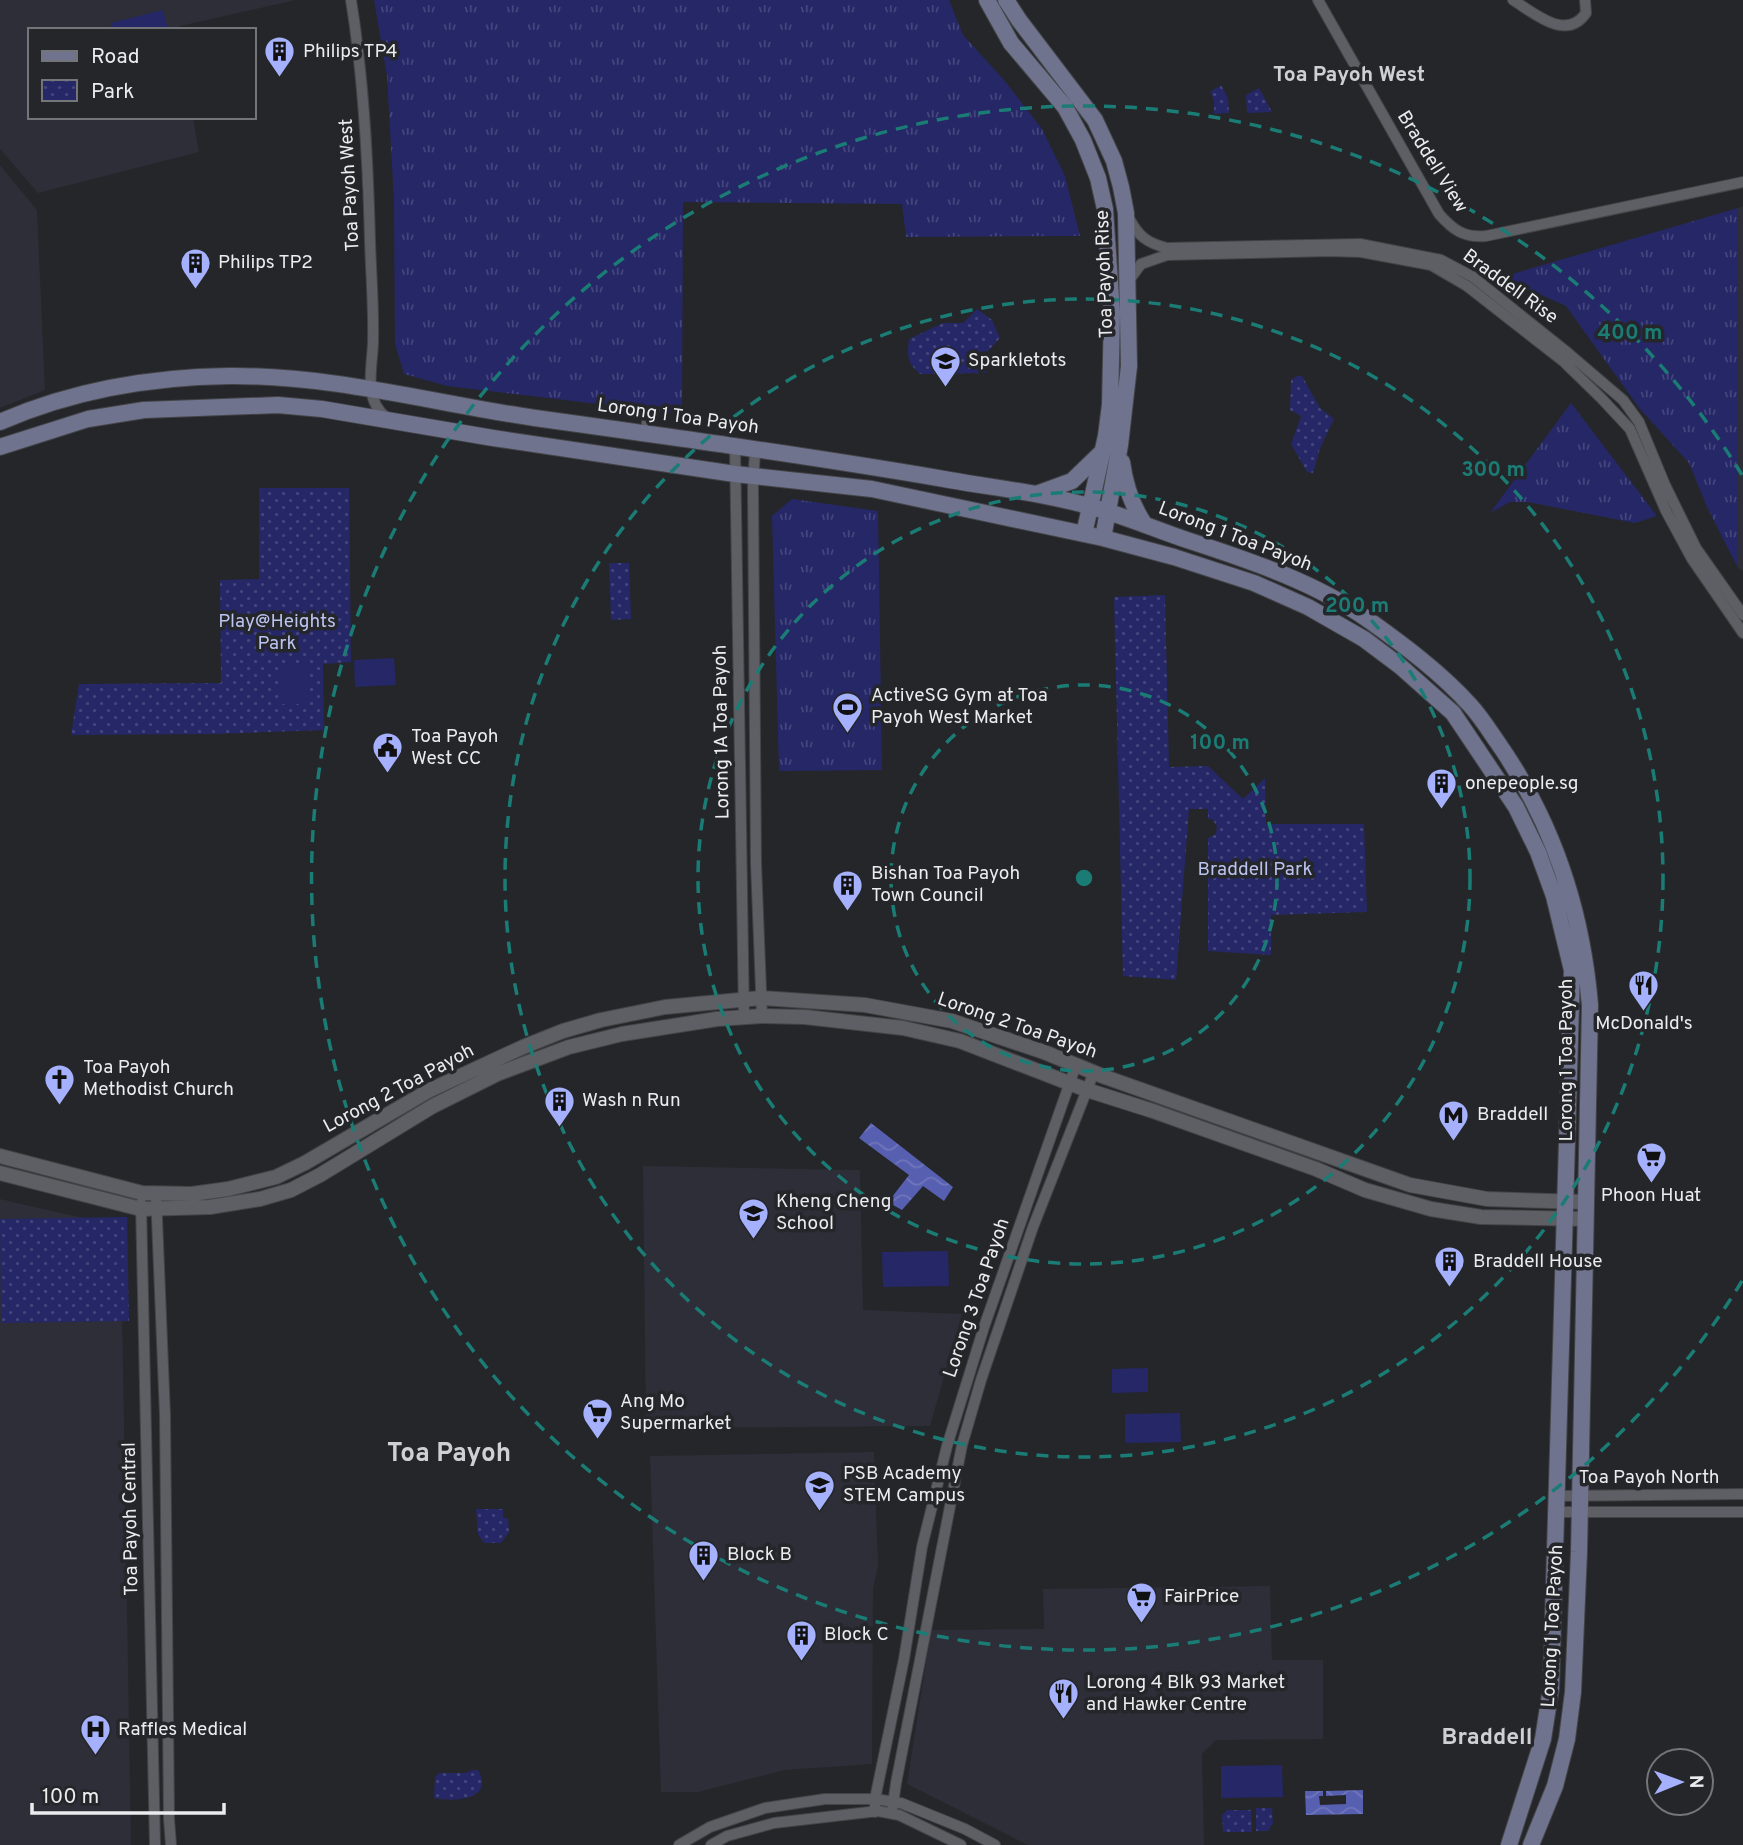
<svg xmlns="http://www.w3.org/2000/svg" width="1743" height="1845" viewBox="0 0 1743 1845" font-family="Overpass,sans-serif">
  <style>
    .built { fill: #2d2e38 }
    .grass { fill: url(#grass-tufts) }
    .park { fill: url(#park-dots) }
    .garden { fill: #252767 }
    .water { fill: url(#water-waves) }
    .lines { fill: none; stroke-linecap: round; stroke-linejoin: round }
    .minor-casing { stroke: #434447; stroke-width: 12 }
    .tertiary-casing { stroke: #434447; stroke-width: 16 }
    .secondary-casing { stroke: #434447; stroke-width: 18 }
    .minor { stroke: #5e5f64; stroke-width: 10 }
    .tertiary { stroke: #5e5f64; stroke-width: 14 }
    .secondary { stroke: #6f738e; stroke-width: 16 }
    .ring { fill: none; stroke: #1a7c74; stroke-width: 3.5; stroke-dasharray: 12 9 }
    .labels { text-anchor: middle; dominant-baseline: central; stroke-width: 7; stroke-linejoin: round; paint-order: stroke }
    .poi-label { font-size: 19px; fill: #ebecee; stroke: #25262a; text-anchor: start }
    .street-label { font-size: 19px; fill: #ebecee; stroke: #25262a }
    .park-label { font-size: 19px; fill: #bbc3f0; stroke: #25262a }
    .neighbourhood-label { font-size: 21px; font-weight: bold; fill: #cfd0d5; stroke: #25262a }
    .quarter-label { font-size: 23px; font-weight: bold; fill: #cfd0d5; stroke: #25262a }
    .district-label { font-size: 26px; font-weight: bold; fill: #cfd0d5; stroke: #25262a }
    .centre { fill: #1a7c74; stroke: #25262a; stroke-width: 3.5 }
    .ring-label { font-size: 21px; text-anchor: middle; font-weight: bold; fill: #1a7c74; stroke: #25262a; stroke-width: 7; stroke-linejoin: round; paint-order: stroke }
  </style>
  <defs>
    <pattern id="grass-tufts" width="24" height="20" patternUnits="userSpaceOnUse" patternTransform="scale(1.75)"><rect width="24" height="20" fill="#252767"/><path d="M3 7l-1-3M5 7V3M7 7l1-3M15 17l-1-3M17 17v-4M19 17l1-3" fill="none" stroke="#45467d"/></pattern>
    <pattern id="park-dots" width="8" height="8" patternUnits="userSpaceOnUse" patternTransform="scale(1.75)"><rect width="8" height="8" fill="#252767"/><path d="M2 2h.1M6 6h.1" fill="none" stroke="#45467d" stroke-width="1.8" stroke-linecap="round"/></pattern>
    <pattern id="water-waves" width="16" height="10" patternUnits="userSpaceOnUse" patternTransform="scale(1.75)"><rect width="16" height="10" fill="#575fb1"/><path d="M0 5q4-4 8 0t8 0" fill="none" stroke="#6f76bc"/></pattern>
  </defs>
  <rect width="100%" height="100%" fill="#25262a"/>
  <path class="built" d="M0,0h296l-116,26v4h-150v87h163l6,35 -161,41 -38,-44z
    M0,165l37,45 8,180 -45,18z
    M1743,206v365l-5,-3v-360z
    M643,1166l217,4 3,140 99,4 -32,112 -284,2z
    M0,1199l104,24 17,21 10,601h-131z
    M874,1452l4,113 -5,25 -1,174 -87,6 -87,22h-37l-11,-336z
    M1270,1586l2,74h51v79l-107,1 -14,14 2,91h-176l-121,-61 24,-154 113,-1 -1,-40z"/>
  <path class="grass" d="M374,0h575l14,35 41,45 38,49 23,47 15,60 -174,1 -4,-33 -219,-2 -1,212 -235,-28 -43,-12 -9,-30 -1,-143 -7,-125z
    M1738,208v360l-31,-61 -18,-44 -49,-54 -74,-103 -64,-29z
    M1571,403l86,113 -22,7 -107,-21h-18l-20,11z
    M792,499l86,12 4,259 -103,1 -7,-255z"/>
  <path class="park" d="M1221,85l7,13 1,15 -15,1v-14l-4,-8z
    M1259,88l13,24 -25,1 -1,-18z
    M977,309l15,11 8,18 -12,13 -10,1 9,21 -67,1c-13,-11 -13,-18 -11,-35l34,-16h20z
    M1297,376h5l18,32 14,11 -14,29 -7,25 -6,-1 -16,-28 10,-28 -11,-6 1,-30z
    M259,488h90l2,174 -28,2 1,66 -113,4 -140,1 8,-51 142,-1 -1,-103 39,-1z
    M609,563h20l2,56 -20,1z
    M1165,595l4,172 39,-1 35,33 22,-21 1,46h98l3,88 -96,3v40l-63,-4v-113l8,-4 1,-8 -5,-7h-4v-10h-19l-13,171 -53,-4 -9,-379z
    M127,1217l2,104 -128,2 -1,-104z
    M476,1509h27v9h5l1,14 -8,11h-17l-6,-9z
    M473,1770h5c17,31 -25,32 -44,28l1,-21 4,-4h26z
    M1256,1808h16l1,15 -5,8h-12z
    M1227,1810h24l1,22h-29l-1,-17z"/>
  <path class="garden" d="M163,10l5,20h-55l-2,-7z
    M394,658l2,27 -41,2 -1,-27z
    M309,663l1,41h-28l-1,-40z
    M948,1251l1,35 -66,1 -1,-35z
    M1148,1368v24l-36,1v-24z
    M1180,1413l1,29 -56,1v-29z
    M1282,1765l1,32 -62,1v-32z"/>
  <path class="water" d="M871,1123l82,64 -9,14 -21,-15 -21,24 -9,-5 -1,-8 17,-22 -50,-37z
    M1363,1790v24l-57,1 -1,-24h18v5h-4l1,9 26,-1v-9l-20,1v-5z"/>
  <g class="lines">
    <defs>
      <path id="minor" d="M351,0c13,80 17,161 19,241 1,34 4,68 3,102 -1,26 -10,57 14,75
        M1318,0l121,214c14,16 25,24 47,22l257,-54
        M1513,0c21,13 53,42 73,13l-1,-13
        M1129,218c9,18 18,25 38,30l193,-4 81,16 32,17 95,76 55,47 16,22 26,63 31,63 47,67
        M1127,283l14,-19 26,-9 162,-4 32,1 70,13 36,21 96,75 39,38 28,30 36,82 26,48 51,74
        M647,433v-15
        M735,447l9,570
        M755,450l-2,37 3,376 6,153
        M156,1194l9,221 4,404 2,26
        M141,1203l14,642
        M1555,1496l188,-2
        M1555,1512h188
        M875,1812v-13l29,-140 18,-112 25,-101 37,-119 92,-262
        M892,1812l4,-29 66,-338 19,-65 52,-153 61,-155
        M679,1845l31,-18 55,-19 60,-9h50l26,4 64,26 30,16
        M711,1845l16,-9 47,-13 104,-12 21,4 62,30"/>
      <path id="tertiary" d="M0,1156l142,37 50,1 36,-5 48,-12 29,-14 123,-72 95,-44 40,-16 38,-11 64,-13 96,-9 104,7 87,16 92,31 61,25 305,108 77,14 98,3
        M0,1173l141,36 69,-2 50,-8 31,-9 29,-15 113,-69 64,-32 72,-27 53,-13 95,-15 45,-3 43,1 98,11 57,13 127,49 66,21 163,58 49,21 66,19 50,8 104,2"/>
      <path id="secondary" d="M987,0l24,43 54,64 18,33 15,38 7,31 7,104 -2,92 -4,31 -22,98
        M1006,0l13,20 76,100 19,41 7,26 5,26 3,153 -9,79 -17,93
        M0,422c73,-32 149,-45 229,-46 104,-1 204,27 306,42 137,19 274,38 409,61 50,9 100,14 148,28 33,9 65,23 98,34 61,20 127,42 180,80 35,25 71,52 100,84 11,12 19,25 28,38 55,79 84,167 92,262l-11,547 -6,140 -6,47 -12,47 -24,59
        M0,447l88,-28 56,-9 134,-5 44,4 171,29 242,36 137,15 231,49 71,19 80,26 54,24 56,32 36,27 53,47 63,94 22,45 16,44 18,74 -21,718 -8,51 -34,106
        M1122,462c3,23 10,44 23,63
        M1039,493l33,-12 29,-28"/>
    </defs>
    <use href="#minor" class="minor-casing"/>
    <use href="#tertiary" class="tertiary-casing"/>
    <use href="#secondary" class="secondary-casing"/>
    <use href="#minor" class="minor"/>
    <use href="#tertiary" class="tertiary"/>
    <use href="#secondary" class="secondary"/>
  </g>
  <g class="ring">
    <circle cx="1084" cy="878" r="193"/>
    <circle cx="1084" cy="878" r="386"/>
    <circle cx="1084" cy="878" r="579"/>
    <path d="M1742 1281A772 772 0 1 1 1742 475"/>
  </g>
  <defs>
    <symbol id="building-pin" viewBox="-11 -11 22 30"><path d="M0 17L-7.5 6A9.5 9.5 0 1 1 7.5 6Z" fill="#a5b1fc" stroke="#25262a"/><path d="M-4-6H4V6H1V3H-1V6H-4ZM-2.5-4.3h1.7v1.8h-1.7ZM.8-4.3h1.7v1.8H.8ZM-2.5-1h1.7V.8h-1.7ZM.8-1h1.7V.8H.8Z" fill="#111"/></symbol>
    <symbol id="school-pin" viewBox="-11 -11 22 30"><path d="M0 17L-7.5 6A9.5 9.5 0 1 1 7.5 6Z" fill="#a5b1fc" stroke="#25262a"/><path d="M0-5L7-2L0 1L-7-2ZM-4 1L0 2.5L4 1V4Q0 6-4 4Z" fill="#111"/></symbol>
    <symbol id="stadium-pin" viewBox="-11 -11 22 30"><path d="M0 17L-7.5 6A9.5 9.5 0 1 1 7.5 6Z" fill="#a5b1fc" stroke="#25262a"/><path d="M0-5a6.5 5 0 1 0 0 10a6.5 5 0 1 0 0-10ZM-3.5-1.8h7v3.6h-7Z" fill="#111"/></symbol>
    <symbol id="civic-pin" viewBox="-11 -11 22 30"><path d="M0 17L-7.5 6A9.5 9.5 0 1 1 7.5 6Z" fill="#a5b1fc" stroke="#25262a"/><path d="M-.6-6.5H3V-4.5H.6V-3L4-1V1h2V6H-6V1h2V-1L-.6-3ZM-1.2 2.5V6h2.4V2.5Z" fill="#111"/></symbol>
    <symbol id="restaurant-pin" viewBox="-11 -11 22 30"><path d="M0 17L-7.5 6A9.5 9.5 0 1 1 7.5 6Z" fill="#a5b1fc" stroke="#25262a"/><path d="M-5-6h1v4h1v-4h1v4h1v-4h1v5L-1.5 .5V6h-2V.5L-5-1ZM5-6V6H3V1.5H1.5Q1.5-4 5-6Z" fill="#111"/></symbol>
    <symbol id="church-pin" viewBox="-11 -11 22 30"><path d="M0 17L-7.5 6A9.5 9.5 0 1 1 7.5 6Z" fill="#a5b1fc" stroke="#25262a"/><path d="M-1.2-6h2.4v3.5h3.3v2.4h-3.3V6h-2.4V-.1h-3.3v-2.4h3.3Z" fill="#111"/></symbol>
    <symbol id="metro-pin" viewBox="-11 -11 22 30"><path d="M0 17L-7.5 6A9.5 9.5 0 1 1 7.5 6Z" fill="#a5b1fc" stroke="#25262a"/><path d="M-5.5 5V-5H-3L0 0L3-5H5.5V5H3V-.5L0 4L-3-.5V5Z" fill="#111"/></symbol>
    <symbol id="supermarket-pin" viewBox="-11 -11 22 30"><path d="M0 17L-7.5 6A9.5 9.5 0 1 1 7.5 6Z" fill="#a5b1fc" stroke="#25262a"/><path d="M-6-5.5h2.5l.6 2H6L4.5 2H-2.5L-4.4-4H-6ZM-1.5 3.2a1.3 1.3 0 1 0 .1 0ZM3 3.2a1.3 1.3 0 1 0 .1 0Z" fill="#111"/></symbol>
    <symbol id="hospital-pin" viewBox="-11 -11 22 30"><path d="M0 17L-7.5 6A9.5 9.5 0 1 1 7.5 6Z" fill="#a5b1fc" stroke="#25262a"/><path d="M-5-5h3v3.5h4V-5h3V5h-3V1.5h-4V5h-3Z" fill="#111"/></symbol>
  </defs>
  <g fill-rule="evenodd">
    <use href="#building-pin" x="262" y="34" width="35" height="47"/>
    <use href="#building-pin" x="178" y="246" width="35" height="47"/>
    <use href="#school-pin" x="928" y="344" width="35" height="47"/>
    <use href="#stadium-pin" x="830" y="690" width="35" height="47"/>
    <use href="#civic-pin" x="370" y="730" width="35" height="47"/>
    <use href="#building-pin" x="1424" y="766" width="35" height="47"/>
    <use href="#building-pin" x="830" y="868" width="35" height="47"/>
    <use href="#restaurant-pin" x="1626" y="968" width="35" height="47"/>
    <use href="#church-pin" x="42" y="1062" width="35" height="47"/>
    <use href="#building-pin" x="542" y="1084" width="35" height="47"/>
    <use href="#metro-pin" x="1436" y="1098" width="35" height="47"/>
    <use href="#supermarket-pin" x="1634" y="1140" width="35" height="47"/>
    <use href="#school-pin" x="736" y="1196" width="35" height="47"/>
    <use href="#building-pin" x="1432" y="1244" width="35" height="47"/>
    <use href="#supermarket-pin" x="580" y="1396" width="35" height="47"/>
    <use href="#school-pin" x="802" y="1468" width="35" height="47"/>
    <use href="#building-pin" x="686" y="1538" width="35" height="47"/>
    <use href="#supermarket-pin" x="1124" y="1580" width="35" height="47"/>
    <use href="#building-pin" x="784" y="1618" width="35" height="47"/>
    <use href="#restaurant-pin" x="1046" y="1676" width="35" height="47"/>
    <use href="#hospital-pin" x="78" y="1712" width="35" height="47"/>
  </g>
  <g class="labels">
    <g class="poi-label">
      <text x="303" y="52">Philips TP4</text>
      <text x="218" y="263">Philips TP2</text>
      <text x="968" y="361">Sparkletots</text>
      <text x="871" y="696">ActiveSG Gym at Toa<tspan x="871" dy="22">Payoh West Market</tspan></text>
      <text x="411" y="737">Toa Payoh<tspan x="411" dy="22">West CC</tspan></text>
      <text x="1465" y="784">onepeople.sg</text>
      <text x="871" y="874">Bishan Toa Payoh<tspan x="871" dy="22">Town Council</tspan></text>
      <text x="1644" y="1024" text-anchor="middle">McDonald's</text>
      <text x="83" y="1068">Toa Payoh<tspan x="83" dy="22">Methodist Church</tspan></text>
      <text x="582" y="1101">Wash n Run</text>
      <text x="1477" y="1115">Braddell</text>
      <text x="1651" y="1196" text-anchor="middle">Phoon Huat</text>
      <text x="776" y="1202">Kheng Cheng<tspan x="776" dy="22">School</tspan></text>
      <text x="1473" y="1262">Braddell House</text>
      <text x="620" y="1402">Ang Mo<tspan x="620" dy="22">Supermarket</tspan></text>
      <text x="843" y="1474">PSB Academy<tspan x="843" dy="22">STEM Campus</tspan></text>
      <text x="727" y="1555">Block B</text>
      <text x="1164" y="1597">FairPrice</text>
      <text x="824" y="1635">Block C</text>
      <text x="1086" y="1683">Lorong 4 Blk 93 Market<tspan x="1086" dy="22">and Hawker Centre</tspan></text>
      <text x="118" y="1730">Raffles Medical</text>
    </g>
    <g class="street-label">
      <text transform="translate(1432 162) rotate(58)">Braddell View</text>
      <text transform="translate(350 185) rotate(-93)">Toa Payoh West</text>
      <text transform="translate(1105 274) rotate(-92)">Toa Payoh Rise</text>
      <text transform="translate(1510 287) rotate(36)">Braddell Rise</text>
      <text transform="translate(678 417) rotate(8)">Lorong 1 Toa Payoh</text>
      <text transform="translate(1235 537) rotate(21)">Lorong 1 Toa Payoh</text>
      <text transform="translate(722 732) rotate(-91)">Lorong 1A Toa Payoh</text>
      <text transform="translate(1017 1026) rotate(19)">Lorong 2 Toa Payoh</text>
      <text transform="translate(1567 1060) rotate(-90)">Lorong 1 Toa Payoh</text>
      <text transform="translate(399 1089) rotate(-28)">Lorong 2 Toa Payoh</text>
      <text transform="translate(977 1298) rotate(-71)">Lorong 3 Toa Payoh</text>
      <text x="1649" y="1478">Toa Payoh North</text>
      <text transform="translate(131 1519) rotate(-91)">Toa Payoh Central</text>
      <text transform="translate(1553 1626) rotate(-87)">Lorong 1 Toa Payoh</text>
    </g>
    <g class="park-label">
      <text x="277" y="622">Play@Heights<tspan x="277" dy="22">Park</tspan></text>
      <text x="1255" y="870">Braddell Park</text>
    </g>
    <g class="neighbourhood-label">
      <text x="1349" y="75">Toa Payoh West</text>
    </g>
    <g class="quarter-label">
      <text x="1487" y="1738">Braddell</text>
    </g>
    <g class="district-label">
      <text x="449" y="1454">Toa Payoh</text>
    </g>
  </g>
  <circle cx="1084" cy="878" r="10" class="centre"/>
  <g class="ring-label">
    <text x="1630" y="339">400 m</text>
    <text x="1493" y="476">300 m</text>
    <text x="1357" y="612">200 m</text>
    <text x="1220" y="749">100 m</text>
  </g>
  <rect x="28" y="28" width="228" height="91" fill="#25262a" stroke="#747578" stroke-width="2"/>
  <rect x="42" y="51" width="35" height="10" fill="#6f738e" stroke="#747578" stroke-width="2"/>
  <text x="91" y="63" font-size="21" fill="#ebecee">Road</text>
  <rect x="42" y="80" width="35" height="21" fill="url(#park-dots)" stroke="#747578" stroke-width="2"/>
  <text x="91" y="98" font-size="21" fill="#ebecee">Park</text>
  <g transform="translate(1680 1782) rotate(89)"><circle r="33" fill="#25262a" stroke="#747578" stroke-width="2"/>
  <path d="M0-5L12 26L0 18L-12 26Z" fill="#a5b1fc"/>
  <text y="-10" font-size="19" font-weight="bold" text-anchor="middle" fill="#ebecee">N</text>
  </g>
  <path d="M32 1803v10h192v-10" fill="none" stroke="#ebecee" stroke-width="3.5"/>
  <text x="42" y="1803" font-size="21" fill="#ebecee" stroke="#25262a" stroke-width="5" paint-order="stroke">100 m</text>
</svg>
